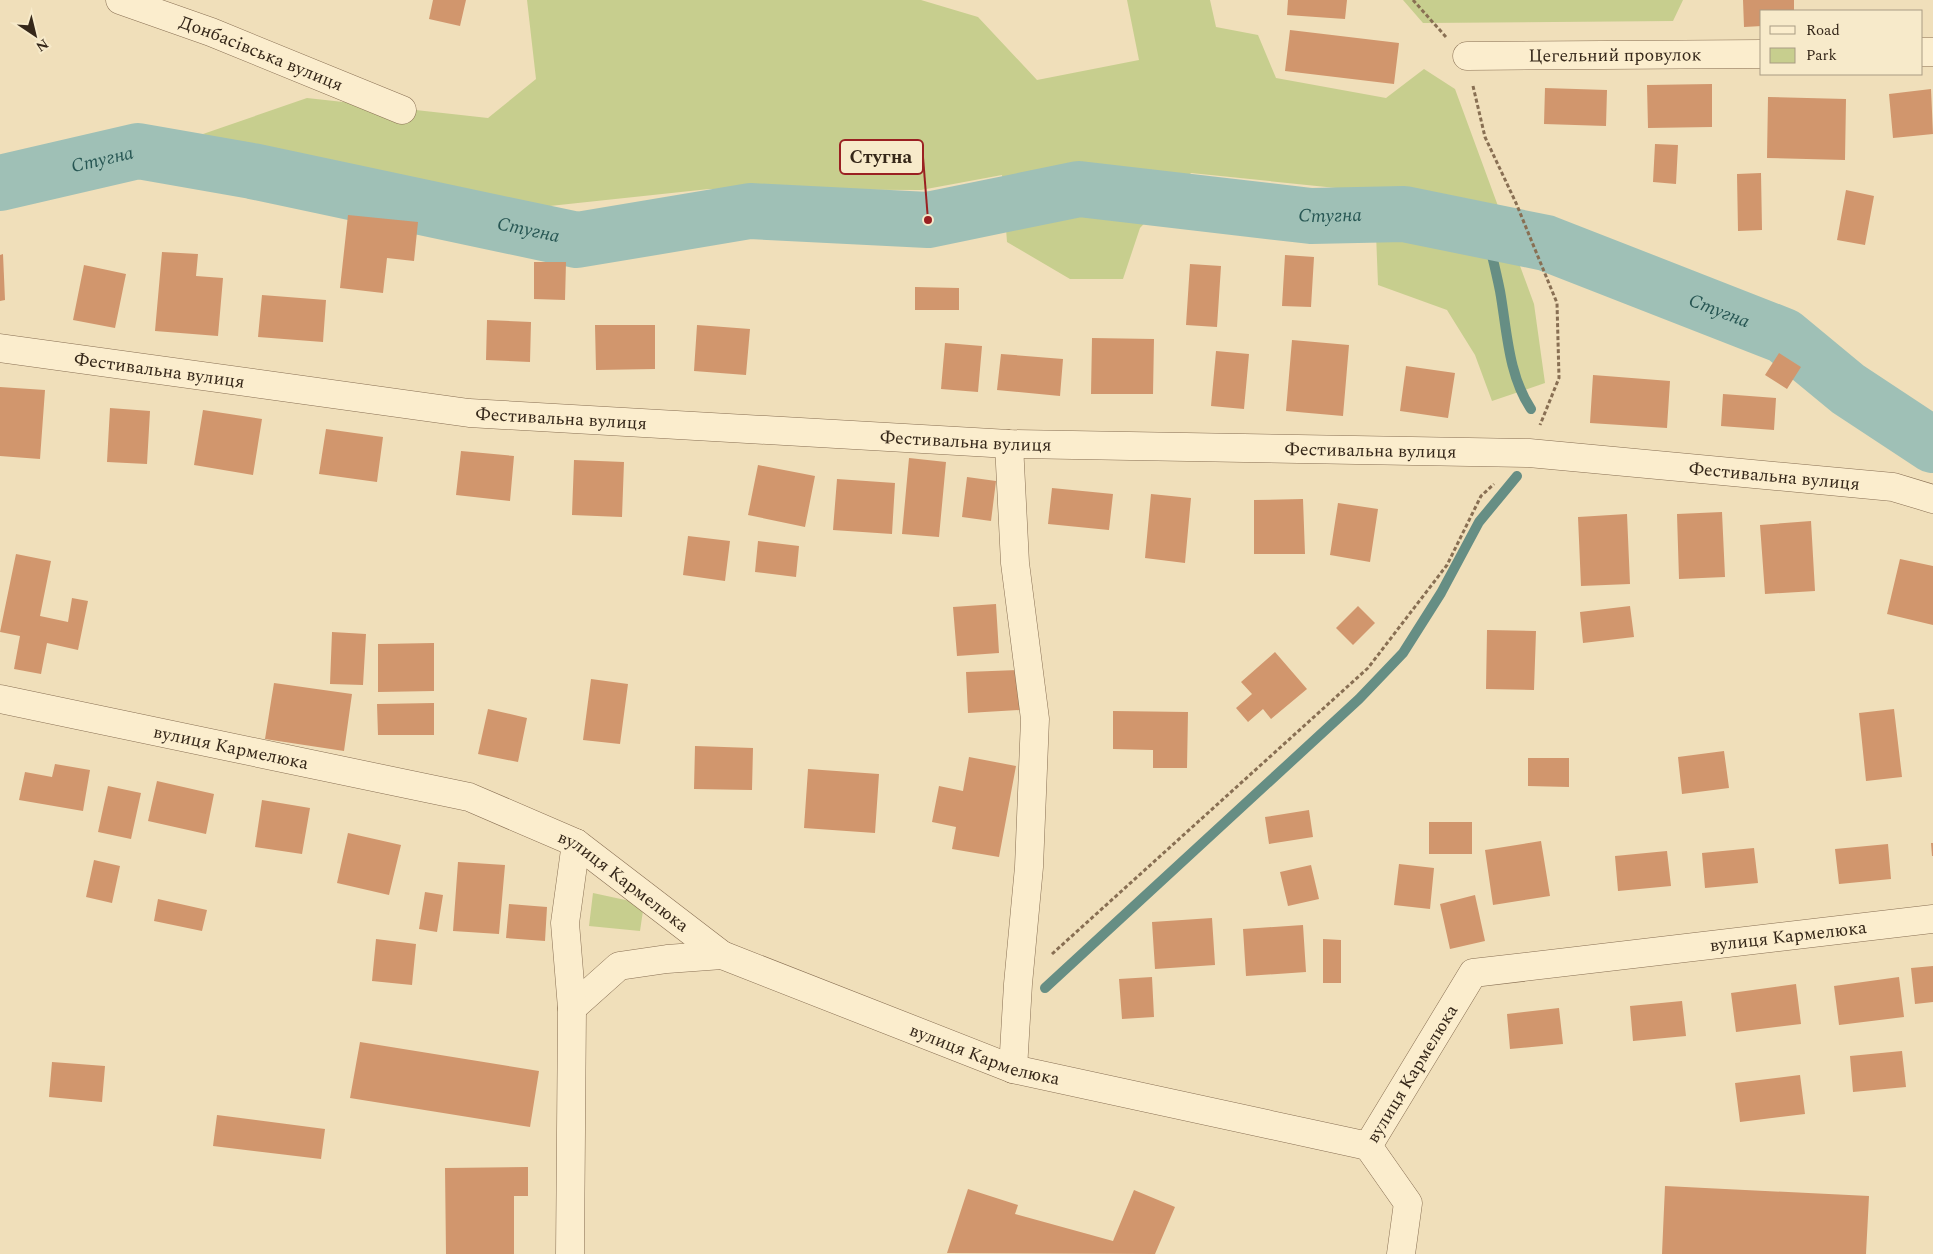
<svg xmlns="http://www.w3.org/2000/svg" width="1933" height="1254" viewBox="0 0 1933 1254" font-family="Spectral,serif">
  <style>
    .green { fill: #c7ce8e }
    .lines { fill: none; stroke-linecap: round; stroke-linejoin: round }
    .stream { stroke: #668e84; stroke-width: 10 }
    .river { stroke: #9fc0b6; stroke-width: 56 }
    .building { fill: #d1966d }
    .minor-casing { stroke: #886f53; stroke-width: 29 }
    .path { stroke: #886f53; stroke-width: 3; stroke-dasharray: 4 2.5; stroke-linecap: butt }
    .minor { stroke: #fbedcd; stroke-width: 28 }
    .labels { text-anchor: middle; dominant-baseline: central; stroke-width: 4; stroke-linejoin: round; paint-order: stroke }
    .street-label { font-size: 18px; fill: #352719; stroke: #f7eaca }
    .water-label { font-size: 19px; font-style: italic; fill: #275653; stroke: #f7eaca }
    .leader { fill: none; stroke: #9a2022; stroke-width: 2 }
    .callout-dot { fill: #9a2022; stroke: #f7eaca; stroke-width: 2 }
    .callout { fill: #f7eaca; stroke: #9a2022; stroke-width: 2 }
    .callout-label { font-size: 19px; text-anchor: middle; font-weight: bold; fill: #352719 }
  </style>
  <rect width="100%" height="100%" fill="#f0dfba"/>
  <path class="green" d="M527,0h394l57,17 59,63 102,-20 -12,-60h83l6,27 42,8 18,43 110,20 38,-29 31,20 79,215 11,79 -53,18 -17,-46 -28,-45 -69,-25 -2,-52 -30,-44 -155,-16 -51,55 -17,51h-53l-63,-37 -5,-67 -81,15 -212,-1 -178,19 -151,-28 -102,-14 -75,-32 104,-36 181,20 48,-39z
    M1403,0h280l-10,21 -250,2z
    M593,893l51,11 -4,27 -51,-5z"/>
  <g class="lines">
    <path class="stream" d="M1486,231c5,20 10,40 14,60 7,39 8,84 31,118
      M1045,988l314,-289 44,-46 38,-60 38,-71 38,-46"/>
    <path class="river" id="s1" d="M0,183l138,-32 114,20 325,69 173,-29 178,9 151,-31 232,27 93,-2 142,29 238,93 64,53 85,56"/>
  </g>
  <path class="building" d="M433,0h33l-6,26 -31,-7z
    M1288,0h59l-2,19 -58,-4z
    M1743,0h51v11h-32v15l-18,1z
    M1290,30l109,13 -5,41 -109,-13z
    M1712,84v43l-64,1 -1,-43z
    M1545,88l62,2 -1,36 -62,-2z
    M1931,89l2,45 -40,4 -4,-44z
    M1768,97l78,2 -1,61 -78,-2z
    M1655,144l23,1 -2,39 -23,-2z
    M1761,173l1,57 -24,1 -1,-57z
    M1846,190l28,6 -9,49 -28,-5z
    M348,215l70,7 -4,39 -27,-3 -4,35 -43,-5z
    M162,252l36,2 -2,22 27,2 -5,58 -63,-5z
    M3,254l2,46 -5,1v-46z
    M1285,255l29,2 -3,50 -29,-1z
    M534,262h32l-1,38 -31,-1z
    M1190,264l31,2 -4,61 -31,-2z
    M84,265l42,9 -11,54 -42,-8z
    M915,287l44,1v22h-44z
    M262,295l64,5 -3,42 -65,-5z
    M487,320l44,2 -1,40 -44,-2z
    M595,325h60v44l-59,1z
    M697,325l53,4 -4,46 -52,-4z
    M1092,338l62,1 -1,55h-62z
    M1292,340l57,5 -6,71 -57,-5z
    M945,343l37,3 -4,46 -37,-3z
    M1216,351l33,3 -5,55 -33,-3z
    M1779,353l22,14 -14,22 -22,-14z
    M1001,354l62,5 -3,37 -63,-6z
    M1406,366l49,7 -7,45 -48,-7z
    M1593,375l77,6 -3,47 -77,-5z
    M0,387l45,3 -5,69 -40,-3z
    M1723,394l53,4 -2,32 -53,-4z
    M110,408l40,3 -3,53 -40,-2z
    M203,410l59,9 -9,56 -59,-10z
    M326,429l57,8 -6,45 -58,-8z
    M461,451l53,5 -4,45 -54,-6z
    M909,458l37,4 -7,75 -37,-3z
    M574,460l50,2 -2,55 -50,-2z
    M758,465l57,11 -10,51 -57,-12z
    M967,477l29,4 -5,40 -29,-4z
    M837,479l58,4 -3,51 -59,-4z
    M1052,488l61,6 -4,36 -61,-6z
    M1151,494l40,4 -6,65 -40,-5z
    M1303,499l2,55h-51v-54z
    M1338,503l40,6 -8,53 -40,-7z
    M1722,512l3,65 -46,2 -2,-65z
    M1627,514l3,70 -49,2 -3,-69z
    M1811,521l4,70 -50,3 -5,-69z
    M688,536l42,5 -5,40 -42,-6z
    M758,541l41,5 -3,31 -41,-5z
    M16,554l35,7 -11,55 28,6 4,-24 16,3 -10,49 -31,-7 -6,31 -27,-5 6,-33 -20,-4z
    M1900,559l33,7v59l-46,-11z
    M996,604l3,49 -42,3 -4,-49z
    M1358,606l17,17 -22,22 -17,-17z
    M1630,606l4,31 -51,6 -3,-31z
    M1487,630l49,1 -2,59 -48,-1z
    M332,632l34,2 -3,51 -33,-1z
    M434,643v48l-56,1v-48z
    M1275,652l32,37 -36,30 -8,-10 -15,13 -12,-14 16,-14 -11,-12z
    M1018,670l2,40 -52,3 -2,-41z
    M591,679l37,5 -8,60 -37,-4z
    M274,683l78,11 -8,57 -79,-12z
    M434,703v32h-56l-1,-31z
    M488,709l39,9 -9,44 -40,-8z
    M1894,709l8,68 -36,4 -7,-68z
    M1113,711l75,1 -1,56h-34v-18l-40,-1z
    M695,746l58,2 -1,42 -58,-1z
    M1724,751l5,37 -47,6 -4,-37z
    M969,757l47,9 -17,91 -47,-8 4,-22 -24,-5 7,-36 24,5z
    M1528,758h41v29l-41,-1z
    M55,764l35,6 -7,41 -64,-11 6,-28 27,5z
    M808,769l71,5 -4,59 -71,-5z
    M157,781l57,13 -8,40 -58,-13z
    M108,786l33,7 -10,46 -33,-7z
    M262,800l48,8 -8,46 -47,-7z
    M1309,810l4,27 -44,7 -4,-27z
    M1429,822h43v32h-43z
    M348,833l53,12 -12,50 -52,-12z
    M1541,841l9,55 -57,9 -8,-55z
    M1931,843h2v13h-1z
    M1888,844l3,35 -52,5 -4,-35z
    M1754,848l4,35 -53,5 -3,-35z
    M1667,851l4,35 -53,5 -3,-35z
    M94,860l26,6 -8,37 -26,-6z
    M458,862l47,3 -6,69 -46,-3z
    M1399,864l35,4 -4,41 -36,-4z
    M1311,865l8,34 -31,7 -8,-34z
    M425,892l18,3 -6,37 -18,-3z
    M1475,895l10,46 -35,8 -10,-45z
    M158,899l49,11 -5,21 -48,-10z
    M509,904l38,3 -2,34 -39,-3z
    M1212,918l3,47 -60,4 -3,-47z
    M1303,925l3,47 -60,4 -3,-47z
    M376,939l40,5 -4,41 -40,-4z
    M1323,939l18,1v43h-18z
    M1933,966v36l-18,2 -4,-36z
    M1152,977l2,40 -32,2 -3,-40z
    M1899,977l5,40 -65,8 -5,-39z
    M1796,984l5,40 -65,8 -5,-39z
    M1682,1001l4,35 -53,5 -3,-35z
    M1559,1008l4,36 -53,5 -3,-35z
    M360,1042l179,29 -9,56 -180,-29z
    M1902,1051l4,36 -53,5 -3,-36z
    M52,1062l53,4 -3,36 -53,-5z
    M1800,1075l5,39 -65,8 -5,-39z
    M217,1115l108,14 -4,30 -108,-13z
    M528,1167v29h-14v58h-68l-1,-86z
    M1665,1186l204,10 -3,58h-204z
    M968,1189l50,16 -3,9 98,27 21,-51 41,17 -20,47 -208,-1z"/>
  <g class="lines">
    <defs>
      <g id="minor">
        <path id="s2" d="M120,0l91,32 191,78"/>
        <path d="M1922,52h11"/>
        <path id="s3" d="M1467,56l295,-2"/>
        <path id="s4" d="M0,348l469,65 540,31 520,9 364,34 40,12"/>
        <path d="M1009,444l6,119 20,156 -6,148 -11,117 -5,85"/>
        <path id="s5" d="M0,699l469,98 107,46 146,112 291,114 355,77 105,-173 460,-54"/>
        <path d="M572,1008l47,-42 48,-7 55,-4"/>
        <path d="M1368,1146l40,57 -7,51"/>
        <path d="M570,1254l2,-246 -7,-85 11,-80"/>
      </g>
    </defs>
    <use href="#minor" class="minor-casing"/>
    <path class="path" d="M1413,0l33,37
      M1473,86l12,51 31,66 41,100 2,75 -19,47
      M1052,954l316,-286 79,-103 34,-69 13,-12"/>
    <use href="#minor" class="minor"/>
  </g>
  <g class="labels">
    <g class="street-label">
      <text stroke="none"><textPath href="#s2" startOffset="151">Донбасівська вулиця</textPath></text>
      <text stroke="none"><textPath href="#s3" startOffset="148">Цегельний провулок</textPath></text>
      <text stroke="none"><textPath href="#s4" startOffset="161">Фестивальна вулиця</textPath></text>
      <text stroke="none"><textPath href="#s4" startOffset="566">Фестивальна вулиця</textPath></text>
      <text stroke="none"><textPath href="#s4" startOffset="971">Фестивальна вулиця</textPath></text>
      <text stroke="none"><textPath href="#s4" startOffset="1376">Фестивальна вулиця</textPath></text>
      <text stroke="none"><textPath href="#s4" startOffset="1781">Фестивальна вулиця</textPath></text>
      <text stroke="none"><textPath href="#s5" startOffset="236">вулиця Кармелюка</textPath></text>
      <text stroke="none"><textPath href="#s5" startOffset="656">вулиця Кармелюка</textPath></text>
      <text stroke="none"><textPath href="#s5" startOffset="1975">вулиця Кармелюка</textPath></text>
      <text stroke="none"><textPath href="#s5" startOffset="1061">вулиця Кармелюка</textPath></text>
      <text stroke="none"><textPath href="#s5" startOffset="1540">вулиця Кармелюка</textPath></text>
    </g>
    <g class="water-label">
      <text stroke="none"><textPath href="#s1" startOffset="105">Стугна</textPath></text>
      <text stroke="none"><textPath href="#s1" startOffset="1350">Стугна</textPath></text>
      <text stroke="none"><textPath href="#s1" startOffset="540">Стугна</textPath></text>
      <text stroke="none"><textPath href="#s1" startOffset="1755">Стугна</textPath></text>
    </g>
  </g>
  <path class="leader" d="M928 220L923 157"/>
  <circle class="callout-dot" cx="928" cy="220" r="5"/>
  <rect class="callout" x="840" y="140" width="83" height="34" rx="5"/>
  <g class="callout-label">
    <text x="881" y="163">Стугна</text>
  </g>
  <rect x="1760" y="10" width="162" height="65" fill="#f7eaca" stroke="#a99c83"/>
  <rect x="1770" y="26" width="25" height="8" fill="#fbedcd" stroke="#a99c83"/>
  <text x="1806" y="35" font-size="15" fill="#352719">Road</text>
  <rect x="1770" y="48" width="25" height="15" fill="#c7ce8e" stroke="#a99c83"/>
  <text x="1806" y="60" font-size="15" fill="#352719">Park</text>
  <g transform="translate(35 35) rotate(145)" stroke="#f7eaca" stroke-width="4" paint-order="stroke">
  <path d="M0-4L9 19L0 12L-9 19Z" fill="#352719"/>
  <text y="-8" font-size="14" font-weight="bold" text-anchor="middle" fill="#352719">N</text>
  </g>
</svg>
